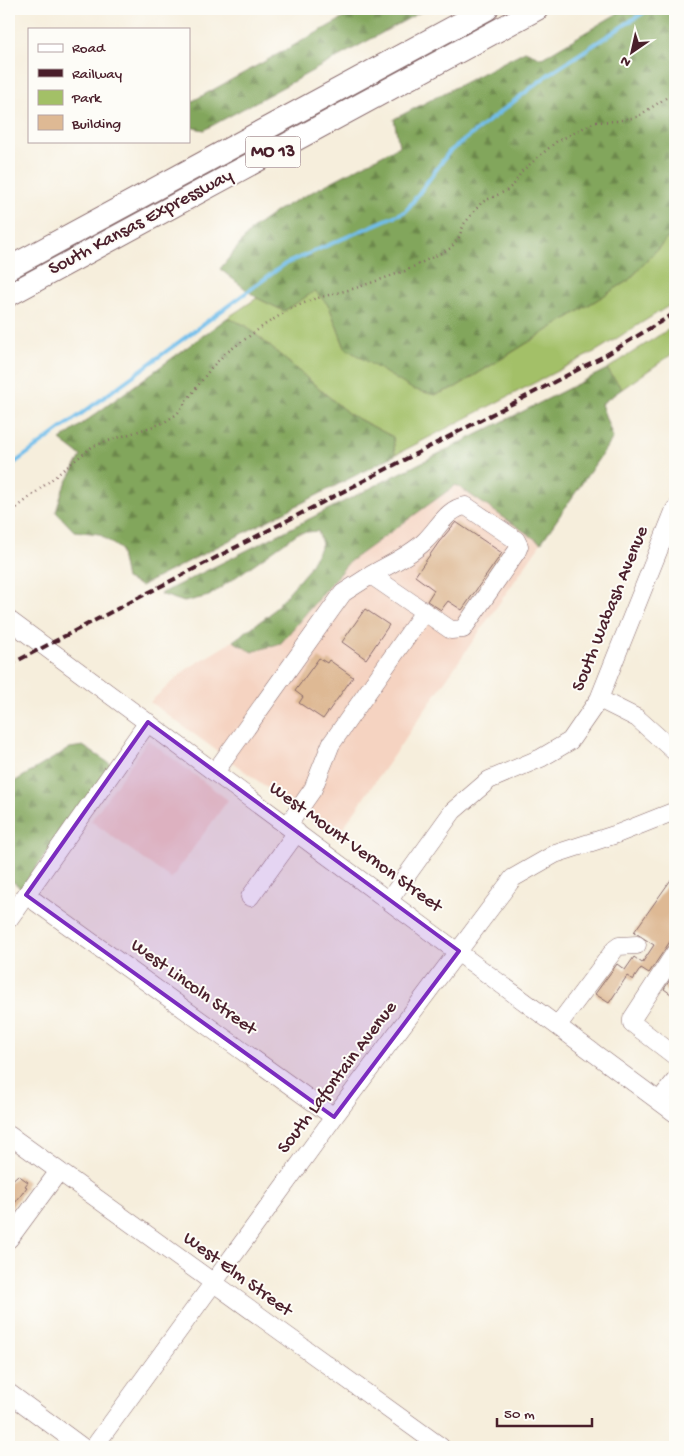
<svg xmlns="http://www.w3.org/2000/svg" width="684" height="1456" viewBox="0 0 684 1456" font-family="'Gochi Hand',sans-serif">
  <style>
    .built { fill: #f5d3c1 }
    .green { fill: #a3c067; stroke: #767049 }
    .forest { fill: url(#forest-firs); stroke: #666244 }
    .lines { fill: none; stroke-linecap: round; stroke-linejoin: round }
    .stream { stroke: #71beeb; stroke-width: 4 }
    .building { fill: #deb994 }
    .minor-casing { stroke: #866769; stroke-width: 19 }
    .major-casing { stroke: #866769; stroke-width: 24 }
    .path { stroke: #866769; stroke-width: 2.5; stroke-dasharray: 1 4; stroke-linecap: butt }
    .minor { stroke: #fff; stroke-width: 18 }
    .major { stroke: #fff; stroke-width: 22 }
    .rail { stroke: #4a1f2b; stroke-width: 4; stroke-dasharray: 8 4; stroke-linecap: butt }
    .marked { fill: #7b2cbf; fill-opacity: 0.2; stroke: #7b2cbf; stroke-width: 4; stroke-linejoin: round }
    .labels { text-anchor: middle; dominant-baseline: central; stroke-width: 4; stroke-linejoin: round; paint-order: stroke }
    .shield { fill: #fdfcf7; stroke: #806168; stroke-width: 1 }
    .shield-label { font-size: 18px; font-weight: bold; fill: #4a1f2b }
    .street-label { font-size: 19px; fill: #4a1f2b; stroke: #fdfcf7 }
  </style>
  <defs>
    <pattern id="forest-firs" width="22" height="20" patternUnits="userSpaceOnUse" patternTransform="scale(1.25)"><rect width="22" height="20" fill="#82a65c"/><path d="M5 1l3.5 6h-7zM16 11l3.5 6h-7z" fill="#6c874c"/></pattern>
  </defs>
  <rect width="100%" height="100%" fill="#fdfcf7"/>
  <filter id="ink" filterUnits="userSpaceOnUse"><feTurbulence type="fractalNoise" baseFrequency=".02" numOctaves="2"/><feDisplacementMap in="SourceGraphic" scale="10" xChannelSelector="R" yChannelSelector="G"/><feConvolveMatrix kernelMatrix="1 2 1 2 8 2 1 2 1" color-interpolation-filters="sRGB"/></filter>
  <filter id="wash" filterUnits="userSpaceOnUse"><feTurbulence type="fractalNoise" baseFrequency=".0096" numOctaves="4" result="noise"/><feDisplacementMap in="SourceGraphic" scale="20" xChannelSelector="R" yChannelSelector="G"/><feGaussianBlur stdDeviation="1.12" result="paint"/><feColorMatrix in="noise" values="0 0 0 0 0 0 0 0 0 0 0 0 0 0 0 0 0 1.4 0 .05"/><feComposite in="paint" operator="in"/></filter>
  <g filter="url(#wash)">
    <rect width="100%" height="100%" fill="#f6eedc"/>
    <path class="built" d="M456,485l85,58 -205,295 -186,-136 37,-33 46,-28 19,11 72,-62 25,-28z
      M148,740l80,60 -57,79 -80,-58z"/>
    <path class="green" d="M675,230v72l-77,48 -203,105 -2,-18 -44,-23 -104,-89 -18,-7 30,-20 27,13 31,-21 14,16 16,42 90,47 21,-8 173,-107z
      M675,325v27l-53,37 -15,-20z"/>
    <path class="forest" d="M360,9h66l-222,121 -15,-3v-24z
      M625,9h50v221l-46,50 -173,107 -21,8 -23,-6 -67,-41 -16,-42 -14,-15 -31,20 -27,-13 -37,-29 33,-41 27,-19 119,-63 -5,-27 131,-68 17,7z
      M227,318l18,7 104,89 44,23 2,18 -254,131 -15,-7 -6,-30 -21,-15 -25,-3 -18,-19 7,-23 18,-33 -21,-16z
      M607,369l15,20 -21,15 12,34 -72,105 -85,-58 -107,77 -68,81 -29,9 -19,-11 37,-27 37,-43 15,-27 -4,-13 -20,2 -89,63 -25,6 -24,-8z
      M83,746l29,19 -91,123 -12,-9v-94l61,-37z"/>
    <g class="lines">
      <path class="stream" d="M9,467l276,-203 121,-53 43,-59 100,-78 100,-65"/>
    </g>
    <g id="blocks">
      <path class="building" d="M456,522l46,31 -40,57 -14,-9 -7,9 -14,-9 7,-11 -19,-14 24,-34z
        M365,609l24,16 -23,34 -24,-17z
        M319,658l8,5 2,-3 24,17 -30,42 -24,-16 4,-6 -8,-6z
        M675,874v60l-26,39 -8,-5 -8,12 -6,-4 -18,27 -14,-9 22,-30 8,6 9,-13 8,6 12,-18 -20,-13z
        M675,972v25l-11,-8z
        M18,1175l10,7 -3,4 2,1 -18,24v-28z"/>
    </g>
  </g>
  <g filter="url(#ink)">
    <use href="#blocks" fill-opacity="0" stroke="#866769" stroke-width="1"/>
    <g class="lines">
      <defs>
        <path id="minor" d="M466,506l50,34 3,6 -2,5 -54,78 -12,1 -80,-55c17,-10 40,-20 54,-34 13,-12 22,-33 41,-35z
          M9,620l666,493
          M599,699l38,19 38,34
          M215,772l128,-179 28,-18
          M288,825l25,-36 18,-45 93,-132
          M26,895l308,222
          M250,897l47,-65
          M389,900l64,-89 36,-31 52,-22 29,-17 29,-42 76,-190
          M9,919l139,-197
          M675,953l-43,66v4l43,33
          M558,1025l57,-76 4,-3 18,-1
          M659,1101l16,-20
          M9,1135l432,312
          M9,1239l50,-68
          M9,1393l73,54
          M94,1447l240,-330 179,-239 42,-24 62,-20 58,-23"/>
        <path id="major" d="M9,268l478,-259
          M9,295l528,-286"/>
      </defs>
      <use href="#minor" class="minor-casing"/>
      <use href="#major" class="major-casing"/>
      <path class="path" d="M9,514l84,-68 70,-23 14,-9 34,-46 15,-15 40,-29 26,-16 22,-9 42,-11 49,-17 46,-23 8,-11 5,-13 18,-22 24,-11 8,-7 8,-13 34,-29 39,-20 21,-1 21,-4 38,-25"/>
      <use href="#minor" class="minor"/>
      <use href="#major" class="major"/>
      <path class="rail" d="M9,665l597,-310 69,-42"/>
    </g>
  </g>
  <path class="marked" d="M148,722l311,229 -125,166 -308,-222z"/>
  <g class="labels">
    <rect class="shield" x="245.5" y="136.5" width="55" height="31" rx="4"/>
    <g class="shield-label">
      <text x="273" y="152">MO 13</text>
    </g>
    <g class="street-label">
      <text transform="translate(141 223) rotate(-28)">South Kansas Expressway</text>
      <text transform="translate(611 609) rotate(-68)">South Wabash Avenue</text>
      <text transform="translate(355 848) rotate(36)">West Mount Vernon Street</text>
      <text transform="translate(193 988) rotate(36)">West Lincoln Street</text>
      <text transform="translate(338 1078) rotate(-53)">South Lafontain Avenue</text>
      <text transform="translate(237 1275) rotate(36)">West Elm Street</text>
    </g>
  </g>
  <rect width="684" height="1456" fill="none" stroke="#fdfcf7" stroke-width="30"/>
  <rect x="28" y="28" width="162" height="115" fill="#fdfcf7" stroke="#b5a4a5"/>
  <rect x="38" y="44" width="25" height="8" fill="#ffffff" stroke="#b5a4a5"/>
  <text x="72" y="52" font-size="15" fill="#4a1f2b">Road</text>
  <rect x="38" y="69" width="25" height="8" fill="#4a1f2b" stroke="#b5a4a5"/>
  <text x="72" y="78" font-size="15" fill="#4a1f2b">Railway</text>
  <rect x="38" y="90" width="25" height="15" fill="#a3c067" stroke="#b5a4a5"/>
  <text x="72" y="102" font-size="15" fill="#4a1f2b">Park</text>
  <rect x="38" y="115" width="25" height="15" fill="#deb994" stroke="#b5a4a5"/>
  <text x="72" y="128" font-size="15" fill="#4a1f2b">Building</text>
  <g transform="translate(632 52) rotate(214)" stroke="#fdfcf7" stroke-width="4" paint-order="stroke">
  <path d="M0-4L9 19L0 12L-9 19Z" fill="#4a1f2b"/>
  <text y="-8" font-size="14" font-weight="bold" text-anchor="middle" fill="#4a1f2b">N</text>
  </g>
  <path d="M497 1418v8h95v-8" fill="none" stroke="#4a1f2b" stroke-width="2.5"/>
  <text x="504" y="1418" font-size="15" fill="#4a1f2b" stroke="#fdfcf7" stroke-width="4" paint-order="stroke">50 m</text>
</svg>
